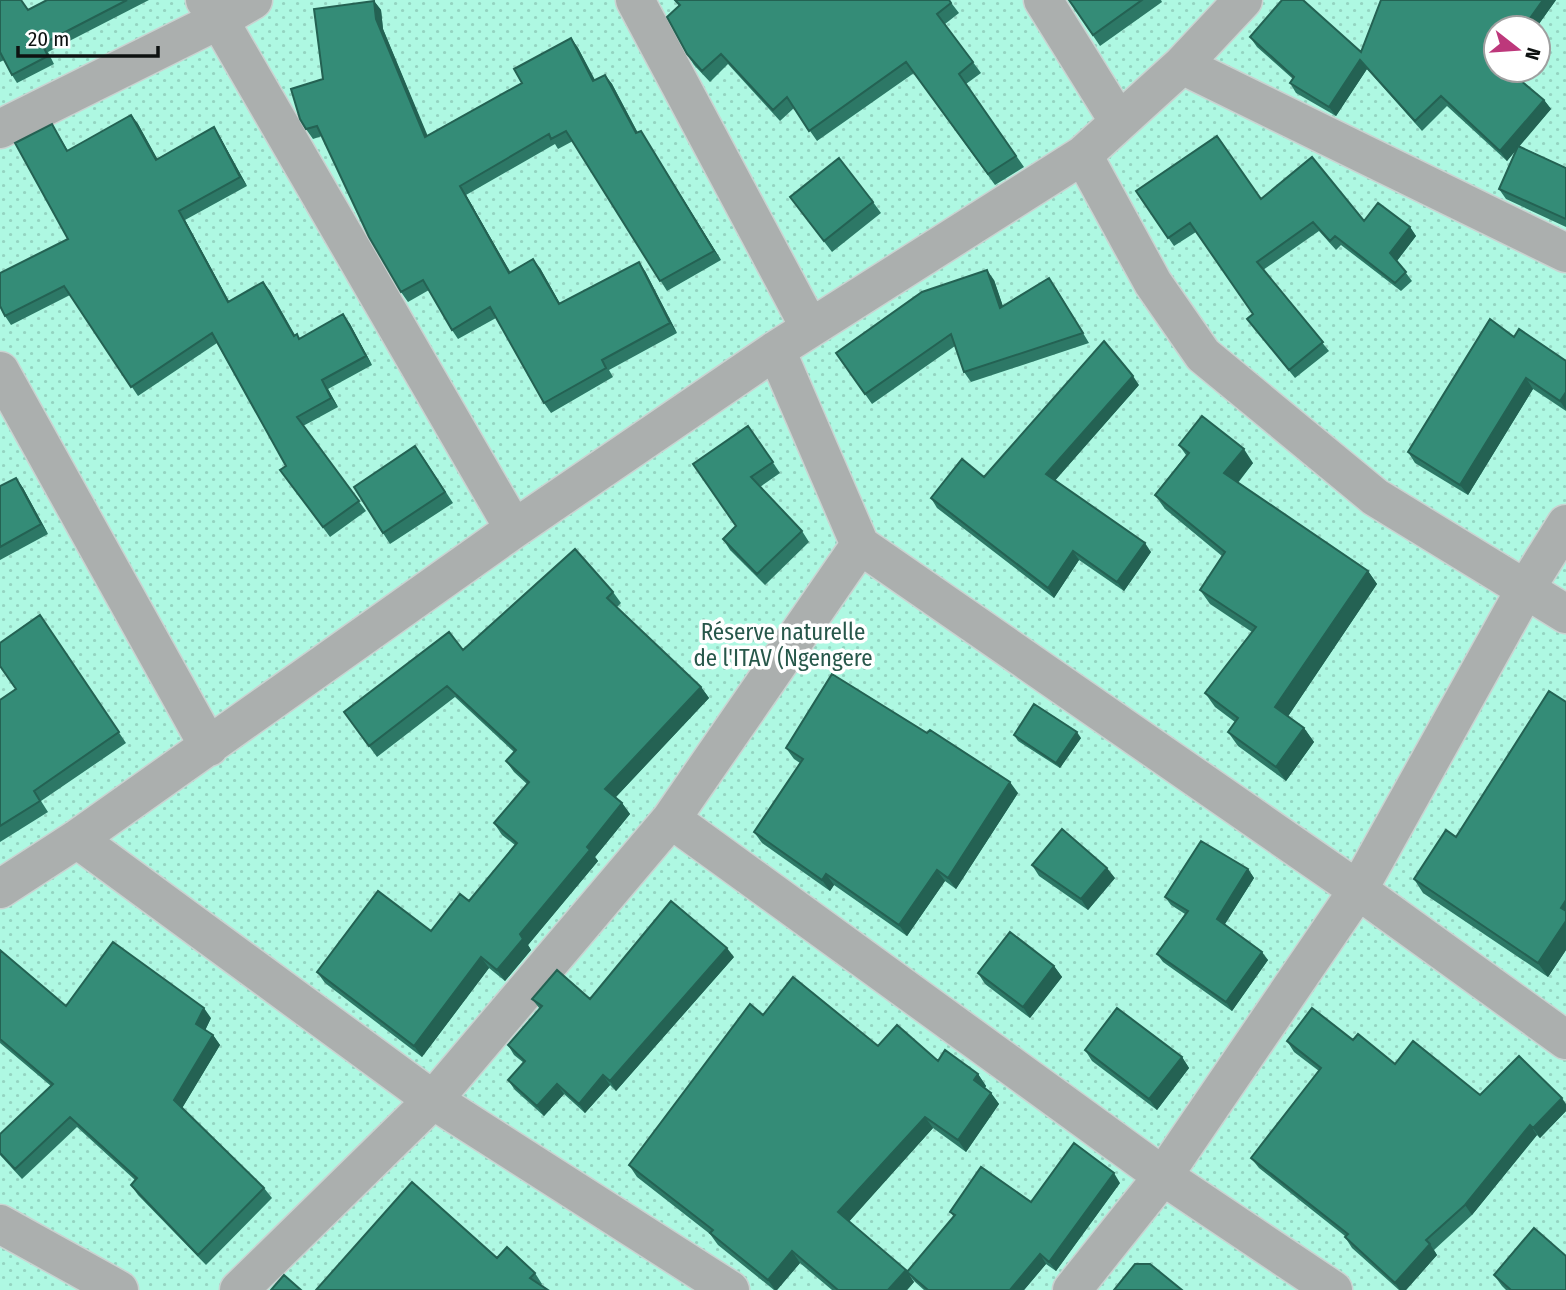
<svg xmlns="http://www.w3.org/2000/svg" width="1566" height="1290" viewBox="0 0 1566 1290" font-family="'Fira Sans Condensed',sans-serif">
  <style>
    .park { fill: url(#park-dots); fill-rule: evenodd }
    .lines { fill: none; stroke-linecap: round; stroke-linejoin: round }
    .minor-casing { stroke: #cad3d1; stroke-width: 41 }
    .minor { stroke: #abafae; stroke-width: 38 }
    .wall { fill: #2d7866 }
    .shaded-wall { fill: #246253 }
    .building { fill: #348c77; stroke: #246253; stroke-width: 2 }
    .labels { text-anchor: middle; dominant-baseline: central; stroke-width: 7; stroke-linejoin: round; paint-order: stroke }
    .park-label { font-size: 23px; fill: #27574a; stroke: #fff }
  </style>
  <defs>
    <pattern id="park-dots" width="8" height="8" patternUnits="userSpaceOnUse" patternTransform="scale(1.75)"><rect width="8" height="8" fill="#aef8e2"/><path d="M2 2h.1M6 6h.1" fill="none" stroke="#94d4c1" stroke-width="1.8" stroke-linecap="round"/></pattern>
  </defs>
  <rect width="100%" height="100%" fill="#eef8f5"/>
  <path class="park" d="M0,0h1566v1290h-1566zM1496,28h42v42h-42z"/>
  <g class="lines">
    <defs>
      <path id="minor" d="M205,0l14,20 295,509
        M635,0l175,328
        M1043,0l76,122
        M1182,65l384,188
        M0,129l219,-109 34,-20
        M1083,155l70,128 50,72 172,142 191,117
        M776,350l84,195 498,345 208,150
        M0,371l209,376
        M671,819l492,357 170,114
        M77,839l356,261 297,190
        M0,889l77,-50 437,-310 262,-179 307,-195 99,-90 61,-65
        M0,1224l119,66
        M239,1290l194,-190 238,-281 189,-274
        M1072,1290l91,-114 195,-286 168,-302 40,-64"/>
    </defs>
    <use href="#minor" class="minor-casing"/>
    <use href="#minor" class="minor"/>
  </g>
  <path class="wall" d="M0,0l28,10 19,-10h102l-101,52 6,12 -37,19 -5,-8 -8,-15 -4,2z
    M674,0h275l10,13 -14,11 36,49 -15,11 58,83 -29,18 -81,-112 -97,68 -23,-33 -14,13 -52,-57 -18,18 -16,-17 -7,-11 -8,-48z
    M1069,0h92l1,2 -62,44z
    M1556,0l-20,28h-40v42l48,30 7,9 -32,37 47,22v59l-60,-28 -7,-10 18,-41 -10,13 -60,-55 -25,25 -55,-62 -31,47 -40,-23 -6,-10 3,-4 -36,-32 -7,-10 111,15z
    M374,1l7,9 2,19 44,107 95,-53 49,-45 7,10 17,32 10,-5 7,9 26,49 9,8 74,119 -54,31 -94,-150 -15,8 -3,-5 -89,51 44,77 30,-4 20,36 85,-33 32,62 -68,37 4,7 -62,36 -7,-10 -48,-85 -38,21 -6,-9 -23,-40 -21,12 -7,-10 -79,-156 -9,3 -7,-10z
    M131,115l7,9 19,35 57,-32 6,10 27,49 -62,34 44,81 34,-19 7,9 25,44 5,4 43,-25 7,10 22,41 -44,24 10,18 -35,19 63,85 -36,26 -50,-67 6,-4 -69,-123 -79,53 -68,-101 -59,30 -6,-9 63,-77 -10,-105 10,17z
    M1136,191l125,8 103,22 46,6 6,9 -19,25 15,20 -11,10 -60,-46 -5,5 -17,-19 -56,39 66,81 -34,27 -48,-59 6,-5 -57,-82 -22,14z
    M790,197l83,5 8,11 -49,39z
    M994,280l9,27 53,-19 33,55 -118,39 -7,-10 -9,-26 -83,58 -36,-51z
    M1514,337l52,24v50l-33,-22 -65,106 -53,-32 -7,-11z
    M1139,385l-84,95 96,72 -27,39 -45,-31 -25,38 -117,-90 -6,-10 53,-21z
    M748,426l32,47 -20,14 42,44 7,11 -44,43 -35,-35 -7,-11 13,-13z
    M1179,445l74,18 -15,20 130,88 9,13 -89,132 16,12 10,14 -28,39 -48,-35 -10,-14 7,-10 -20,-15 -10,-14 47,-61 -42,-28 -10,-14 22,-34 -57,-47 -10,-14 31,-40z
    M423,457l30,46 -63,41 -7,-11z
    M16,478l7,10 25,46 -48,26v-74z
    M613,592l8,11 -5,5 85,79 8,11 -93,99 6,6 8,11 -35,43 3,4 -70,84 3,5 -26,31 -16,-13 -67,89 -97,-74 -8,-11 114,-41 38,-30 46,-56 -13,-10 -8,-12 33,-39 -13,-12 -8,-11 8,-9 -59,-55 -78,60 -33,-45 119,-62z
    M40,615l86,128 -85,58 7,11 -48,30v-142l16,-11z
    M1566,702v248l-18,27 -125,-84 -9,-14 42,-42z
    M1014,735l67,3 -21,30 -42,-27z
    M786,748l232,45 -62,96 -11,-8 -38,55 -73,-51 -4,6 -68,-48 -8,-11 46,-69 -6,-4z
    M1032,865l83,13 -27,32 -49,-34z
    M1248,869l6,9 -29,46 43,36 -36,51 -69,-49 -6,-8 28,-40 -14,-9 -6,-8z
    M0,950l66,56 145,12 -6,12 8,5 7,10 -38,63 82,80 8,10 -66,67 -68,-70 -7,-10 4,-5 -58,-53 -55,52 -22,-24v-21l51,-48 -51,-43z
    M734,957l-118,134 -6,-6 -25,28 -21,-19 -20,22 -29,-26 -7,-10 16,-17 -10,-8 -6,-10 32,-36 -8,-10h58z
    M1054,966l8,11 -32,41 -45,-34 -7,-11z
    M763,1015l175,46 40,13 8,12 -1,2 6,5 8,11 -33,48 -33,-24 -84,93 57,49 8,12 -7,8h-75l-32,-27 -23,27h-3l-56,-45 -8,-11 -73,-57 -8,-12z
    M1353,1040l42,24 85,31 86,9v7l-26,27 -3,-3 -65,80 -38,35 3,5 -31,35h-7l-47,-42 -7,-11v-1l-86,-68 -8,-10 68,-87 -25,-19 -7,-11z
    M1085,1050l97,7 7,11 -32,42 -65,-49z
    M1120,1183l-64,88 -10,-7 -22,26h-100l-10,-9 -7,-9 47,-55 -4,-5 81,-10z
    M497,1258l38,15 7,11 -1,1z
    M1494,1275l72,15h-60l-4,-4z"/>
  <path class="shaded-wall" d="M1543,0h13l-20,28h-13z
    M374,1l7,9 2,19 49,117 -7,-9 -49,-118z
    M571,38l7,10 22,42 -7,-9z
    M1360,60l7,9 -31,47 -7,-9z
    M605,75l7,9 31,59 -7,-10z
    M1544,100l7,9 -44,52 -7,-10z
    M131,115l7,9 25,45 -7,-9z
    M214,127l6,10 27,49 -7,-9z
    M641,131l6,10 74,119 -7,-9z
    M460,186l6,9 50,87 -7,-9z
    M179,211l6,9 49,91 -6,-9z
    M1410,227l6,9 -20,26 -6,-9z
    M533,259l7,9 26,46 -7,-10z
    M639,262l6,9 32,62 -7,-10z
    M987,270l7,10 13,38 -7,-10z
    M263,282l7,9 30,54 -6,-9z
    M343,314l7,10 22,41 -6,-9z
    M1133,376l6,9 -86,98 -7,-9z
    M1526,378l7,11 -65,106 -8,-10z
    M322,380l6,9 10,18 -7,-9z
    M1566,392v18l-6,-9z
    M1244,449l9,14 -19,24 -10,-14z
    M16,478l7,10 25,46 -7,-10z
    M1145,543l6,9 -27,39 -7,-9z
    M1073,551l6,9 -25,38 -6,-10z
    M1368,571l9,13 -92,137 -10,-14z
    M701,687l8,11 -96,102 -8,-11z
    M1304,728l10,14 -28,39 -10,-14z
    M1077,732l4,6 -21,30 -4,-5z
    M1010,782l8,11 -62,96 -8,-11z
    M622,803l8,11 -35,43 3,4 -70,84 3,5 -26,31 -8,-11 23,-36 67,-87z
    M1107,868l8,10 -27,32 -7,-11z
    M1248,869l6,9 -31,49 -6,-8z
    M937,870l8,11 -38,55 -8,-11z
    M826,874l8,11 -4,6 -8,-11z
    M1566,900v15l-5,-7z
    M1566,921v29l-18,27 -10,-14z
    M727,948l7,9 -118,134 -6,-10z
    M1262,952l6,8 -36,51 -6,-9z
    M481,957l8,11 -67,89 -8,-11z
    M1054,966l8,11 -32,41 -7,-11z
    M204,1008l7,10 -8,17 -7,-11z
    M213,1035l7,10 -39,65 -7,-10z
    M1182,1057l7,11 -32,42 -8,-11z
    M978,1074l8,12 -4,6 -8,-12z
    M603,1075l7,10 -25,28 -6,-9z
    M557,1084l7,10 -20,22 -7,-10z
    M991,1093l8,11 -33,48 -8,-12z
    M1562,1098l4,6v7l-26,27 -7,-10z
    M925,1117l8,11 -86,96 -9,-12z
    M1530,1125l7,10 -65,80 -7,-10z
    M1114,1173l6,10 -64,88 -7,-9z
    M1430,1244l7,11 -31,35h-6l-5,-7z
    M792,1251l8,12 -23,27h-2l-7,-10z
    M1040,1254l6,10 -22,26h-14z
    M906,1270l8,12 -7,8h-19z"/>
  <path class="building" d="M0,0h21l7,10 19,-10h80l-85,44 6,12 -36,19 -12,-23z
    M675,0h274l2,3 -14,11 36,48 -14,12 57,82 -28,18 -82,-112 -97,69 -22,-34 -14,13 -52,-56 -19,17 -15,-17 -20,-37 13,-12z
    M1069,0h73l-49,35z
    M1282,0h21l58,52 20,-52h162l-20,28h-27v42h12l36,30 -44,51 -59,-55 -26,25 -55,-61 -31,47 -39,-24 4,-6 -44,-40z
    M374,1l2,18 49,118 97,-54 -8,-14 57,-31 22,43 12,-6 31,58 5,-2 73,120 -54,30 -94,-150 -15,8 -2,-5 -89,52 49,87 24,-14 26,45 80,-42 31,61 -68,37 4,8 -62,35 -54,-96 -38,23 -29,-50 -22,12 -32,-55 -52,-111 -11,3 -6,-10 -9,-30 32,-10 -9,-70z
    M131,115l25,45 58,-33 26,50 -61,34 49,91 35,-20 31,54 3,-2 2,5 44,-25 23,42 -44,24 9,18 -34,19 62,84 -36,26 -43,-57 6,-4 -74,-133 -81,54 -67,-101 -59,30 -5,-10v-33l68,-34 -53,-96 37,-19 15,27z
    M1217,136l44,63 51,-42 52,64 14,-18 32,24 -20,26 16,19 -11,11 -60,-47 -5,5 -17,-19 -56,40 66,80 -34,28 -42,-51 6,-5 -63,-91 -22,15 -32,-47z
    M1518,146l48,22v51l-67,-30z
    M839,158l34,44 -49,39 -34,-44z
    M987,270l13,38 49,-30 34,55 -119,39 -13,-38 -86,60 -29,-41 86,-61z
    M1490,319l24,18 5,-8 47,32v31l-6,9 -34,-23 -66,107 -52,-33z
    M1104,341l29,35 -87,98 99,69 -28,39 -44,-31 -25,37 -117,-90 31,-39 22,18z
    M1202,416l42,33 -20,24 144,98 -93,136 29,21 -28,39 -48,-35 10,-14 -33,-25 51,-66 -56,-37 25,-38 -70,-57 34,-42 -10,-8z
    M748,426l25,36 -22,15 51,54 -45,43 -34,-35 13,-13 -43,-62z
    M415,446l30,46 -62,41 -29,-46z
    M16,478l25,46 -41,23v-61z
    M575,549l38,43 -6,6 94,89 -96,102 17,14 -35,44 3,3 -70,84 3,5 -26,31 -16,-13 -67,89 -97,-74 61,-81 53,40 29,-37 9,7 48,-58 -23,-20 35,-41 -23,-21 10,-11 -69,-64 -78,60 -25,-34 105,-80 14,18z
    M40,615l79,117 -85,59 6,10 -40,25v-126l16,-11 -16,-23v-23z
    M832,674l95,59 3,-3 80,52 -62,96 -11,-8 -38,55 -73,-51 -4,6 -68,-48 49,-73 -17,-11z
    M1549,691l17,11v198l-5,8 5,3v10l-28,42 -124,-84 32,-49 10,7z
    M1034,704l43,28 -21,31 -42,-28z
    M1062,829l45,39 -26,31 -49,-34z
    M1201,841l47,28 -31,50 45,33 -36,50 -69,-48 31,-43 -23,-14z
    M671,901l56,47 -117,133 -7,-6 -24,29 -22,-20 -20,22 -29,-26 17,-19 -17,-16 34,-39 -10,-7 25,-29 33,29z
    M1010,932l44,34 -31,41 -45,-34z
    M113,942l91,66 -8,16 17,11 -39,65 90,88 -66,67 -67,-70 6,-7 -67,-61 -55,52 -15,-16v-19l53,-50 -53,-45v-89l66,56z
    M793,977l85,69 19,-21 41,36 7,-11 33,24 -4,6 17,13 -33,47 -33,-23 -87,95 68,58 -18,20h-50l-46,-39 -24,29 -58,-47 3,-3 -84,-65 121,-161 13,11z
    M1117,1008l65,49 -33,42 -64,-49z
    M1312,1008l41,32 5,-6 37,30 18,-23 67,54 39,-39 43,42 -29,30 -3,-3 -65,80 -39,35 4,4 -35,39 -50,-46 3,-3 -97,-76 70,-90 -34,-27z
    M1074,1143l40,30 -65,89 -9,-8 -30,36h-82l-21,-18 48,-57 -5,-3 31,-45 50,35z
    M412,1182l85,76 10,-11 28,26 -5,5 18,12h-232z
    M1534,1228l32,28v34h-55l-17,-15z
    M1135,1264h15l32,26h-68z
    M284,1275l17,15h-30z"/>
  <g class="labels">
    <g class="park-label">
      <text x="783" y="632">Réserve naturelle<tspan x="783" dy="26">de l'ITAV (Ngengere</tspan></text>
    </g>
  </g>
  <g transform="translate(1517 49) rotate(107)"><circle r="33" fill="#ffffff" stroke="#9fa0a0" stroke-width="2"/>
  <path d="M0-5L12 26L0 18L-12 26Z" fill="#bd387b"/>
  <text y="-10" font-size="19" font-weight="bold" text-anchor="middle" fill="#0e1211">N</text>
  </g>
  <path d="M18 46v10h140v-10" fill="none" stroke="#0e1211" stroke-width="3.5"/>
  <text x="28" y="46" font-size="21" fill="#0e1211" stroke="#ffffff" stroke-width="5" paint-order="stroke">20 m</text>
</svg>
